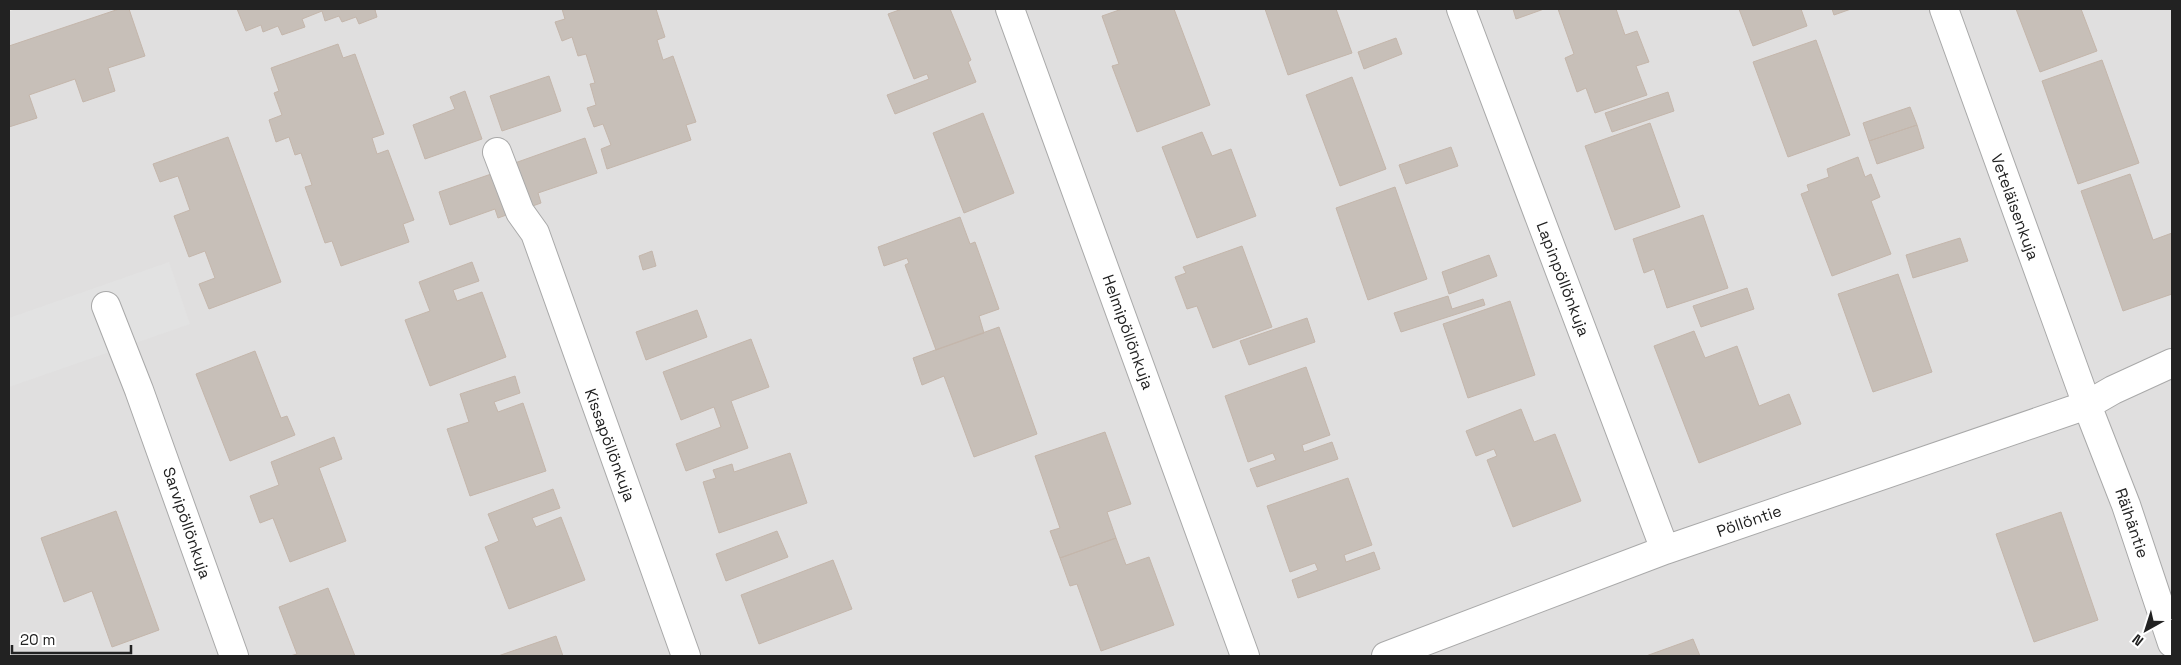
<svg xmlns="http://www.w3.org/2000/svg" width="2181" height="665" viewBox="0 0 2181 665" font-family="'Space Grotesk',sans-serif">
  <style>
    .residential { fill: #e0dfdf }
    .parking { fill: #e2e2e2 }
    .building { fill: #c7bfb8; stroke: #c4b6ab }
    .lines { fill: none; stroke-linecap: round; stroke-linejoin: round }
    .minor-casing { stroke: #a9a9a9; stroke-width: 30 }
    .minor { stroke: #fff; stroke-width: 28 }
    .labels { text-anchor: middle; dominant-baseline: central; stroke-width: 4; stroke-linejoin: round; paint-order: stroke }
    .street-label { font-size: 16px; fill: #222; stroke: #fff }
  </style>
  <rect width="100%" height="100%" fill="#f2efe9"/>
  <path class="residential" d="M16,9h2156v647h-2163v-645z"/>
  <path class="parking" d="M169,262l21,62 -181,63v-69z"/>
  <path class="building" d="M119,9h10l16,47 -37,12 7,23 -32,11 -8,-23 -46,16 8,23 -28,9v-81z
    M237,9h141l-3,1 2,7 -18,7 -3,-7 -14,5 -3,-6 -14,5 -3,-10 -20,8 3,8 -23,8 -4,-9 -15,6 -2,-7 -15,6z
    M562,9h94l9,28 -8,3 6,20 10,-4 23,66 -10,3 5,15 -84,29 -6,-20 10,-4 -8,-21 -9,3 -7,-19 9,-3 -6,-21 5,-1 -9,-29 -8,2 -6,-19 -10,4 -7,-19 10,-3z
    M902,9h48l21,51 -3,2 8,20 -81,32 -8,-19 42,-16 -2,-5 -13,5 -26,-65z
    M1122,9h52l36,96 -73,27 -25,-66 7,-2 -17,-48z
    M1265,9h71l16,44 -64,22z
    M1513,9h31l-28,10z
    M1558,9h58l9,26 12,-4 12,31 -13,4 11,29 -52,18 -9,-25 -9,4 -12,-34 9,-4z
    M1739,9h62l6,17 -54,20z
    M1832,9h19l-17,6z
    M2016,9h65l16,42 -57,21z
    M1396,38l6,16 -38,15 -6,-17z
    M1816,40l34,95 -62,22 -35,-95z
    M338,44l5,14 12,-4 29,80 -12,4 5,16 11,-4 26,70 -11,4 6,18 -68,24 -9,-25 -7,2 -20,-56 7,-2 -11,-32 -6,2 -6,-18 -13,5 -7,-22 13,-5 -8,-22 5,-2 -8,-23z
    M2102,60l37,103 -61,21 -36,-103z
    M549,76l12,35 -59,20 -12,-35z
    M1352,77l34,92 -46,17 -34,-91z
    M465,91l17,48 -57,20 -12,-34 42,-16 -5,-12z
    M1668,92l6,19 -62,21 -7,-19z
    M1910,107l7,18 -48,16 -6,-18z
    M983,113l31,80 -50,20 -31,-80z
    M1650,123l30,84 -65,23 -30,-84z
    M1917,125l7,23 -47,16 -8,-23z
    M1202,132l10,24 19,-7 25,67 -59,22 -35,-91z
    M228,137l53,145 -72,27 -10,-25 16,-6 -10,-27 -16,6 -15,-41 16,-6 -12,-34 -18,6 -7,-18z
    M585,138l12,35 -59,20 3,10 -14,5 -15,-44z
    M1451,147l7,19 -52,18 -7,-19z
    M1858,157l7,20 6,-3 9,23 -9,4 20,53 -59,22 -31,-82 8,-3 -2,-6 22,-8 -2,-8z
    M497,172l15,41 -14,5 -3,-9 -45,16 -11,-33z
    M2130,174l23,66 19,-7v61l-49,17 -42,-120z
    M1395,187l32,92 -59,21 -32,-92z
    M1703,215l25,73 -61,20 -13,-39 -10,4 -11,-34z
    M960,217l10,27 5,-2 24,67 -20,7 5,17 -48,17 -31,-85 4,-2 -2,-5 -23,8 -6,-19z
    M1960,238l8,23 -55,17 -7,-23z
    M1242,246l30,81 -59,21 -16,-42 -10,3 -12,-32 11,-4 -3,-6z
    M652,251l4,15 -13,4 -4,-14z
    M1489,255l8,21 -48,18 -7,-22z
    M472,262l7,19 -26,9 4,11 25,-9 24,65 -76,29 -25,-66 25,-9 -11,-29z
    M1898,274l34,98 -59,20 -35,-98z
    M1747,288l7,21 -53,18 -8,-21z
    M1448,296l4,13 31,-10 2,6 -84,27 -7,-19z
    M1510,301l25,74 -67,23 -25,-74z
    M697,310l10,27 -61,23 -10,-28z
    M1307,318l8,24 -66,23 -9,-24z
    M999,327l38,107 -63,23 -30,-81 -22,9 -9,-27z
    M1694,331l11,27 32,-12 22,60 30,-12 12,30 -102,39 -45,-117z
    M751,339l18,48 -38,14 17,47 -62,23 -10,-27 45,-17 -7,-20 -33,13 -18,-48z
    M255,351l26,67 6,-2 8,19 -65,26 -34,-87z
    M1306,367l24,68 -28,10 2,7 28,-10 6,17 -81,28 -7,-18 26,-9 -3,-7 -25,9 -23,-66z
    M515,376l5,17 -26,9 4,10 25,-9 23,68 -76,25 -23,-67 22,-7 -9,-28z
    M1521,409l13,33 21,-8 26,67 -68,26 -26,-67 10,-4 -3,-7 -18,7 -10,-25z
    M1105,432l26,72 -24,8 9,26 -56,20 -10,-27 10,-3 -25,-72z
    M334,437l8,22 -23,9 27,73 -56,21 -17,-44 -13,5 -10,-27 29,-11 -8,-23z
    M790,453l17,50 -88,30 -16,-51 13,-4 -3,-8 19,-6 2,8z
    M1348,478l24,67 -28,10 2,7 28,-10 6,17 -82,29 -6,-18 26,-10 -3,-7 -25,9 -23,-66z
    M553,489l7,19 -28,10 4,9 25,-10 24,63 -76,29 -24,-62 14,-6 -11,-27z
    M116,511l43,119 -47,17 -20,-56 -28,11 -23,-64z
    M2061,512l37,108 -64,22 -38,-108z
    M777,531l11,26 -62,24 -10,-27z
    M1116,538l10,27 23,-8 25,68 -73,26 -24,-67 -7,2 -10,-28z
    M833,560l19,49 -93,35 -18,-49z
    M328,588l27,68h-65l7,-2 -18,-47z
    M556,636l7,20h-65z
    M1693,639l7,17h-54z"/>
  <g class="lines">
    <defs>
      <path id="minor" d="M1010,9l235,647
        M1461,9l204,541
        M1944,9l143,396 39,100 46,138
        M497,152l23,60 15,21 151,423
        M106,306l33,84 95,266
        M1386,656l279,-106 422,-145 26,-15 59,-27"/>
    </defs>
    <use href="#minor" class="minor-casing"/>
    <use href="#minor" class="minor"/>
  </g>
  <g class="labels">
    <g class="street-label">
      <text transform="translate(2015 207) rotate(70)">Veteläisenkuja</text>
      <text transform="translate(1563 279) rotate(69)">Lapinpöllönkuja</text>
      <text transform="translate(1128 332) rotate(70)">Helmipöllönkuja</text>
      <text transform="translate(610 445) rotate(70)">Kissapöllönkuja</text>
      <text transform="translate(1749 521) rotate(-19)">Pöllöntie</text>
      <text transform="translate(187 523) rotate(71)">Sarvipöllönkuja</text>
      <text transform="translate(2132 523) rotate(71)">Räihäntie</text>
    </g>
  </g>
  <rect width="2181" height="665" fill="none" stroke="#222222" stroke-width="20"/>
  <g transform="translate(2146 630) rotate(219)" stroke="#ffffff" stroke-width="4" paint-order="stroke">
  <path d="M0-4L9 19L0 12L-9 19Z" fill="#222222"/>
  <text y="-8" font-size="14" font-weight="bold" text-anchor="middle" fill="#222222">N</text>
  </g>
  <path d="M12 645v8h119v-8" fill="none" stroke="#222222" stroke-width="2.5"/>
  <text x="20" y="645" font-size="15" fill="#222222" stroke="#ffffff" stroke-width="4" paint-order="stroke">20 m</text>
</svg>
